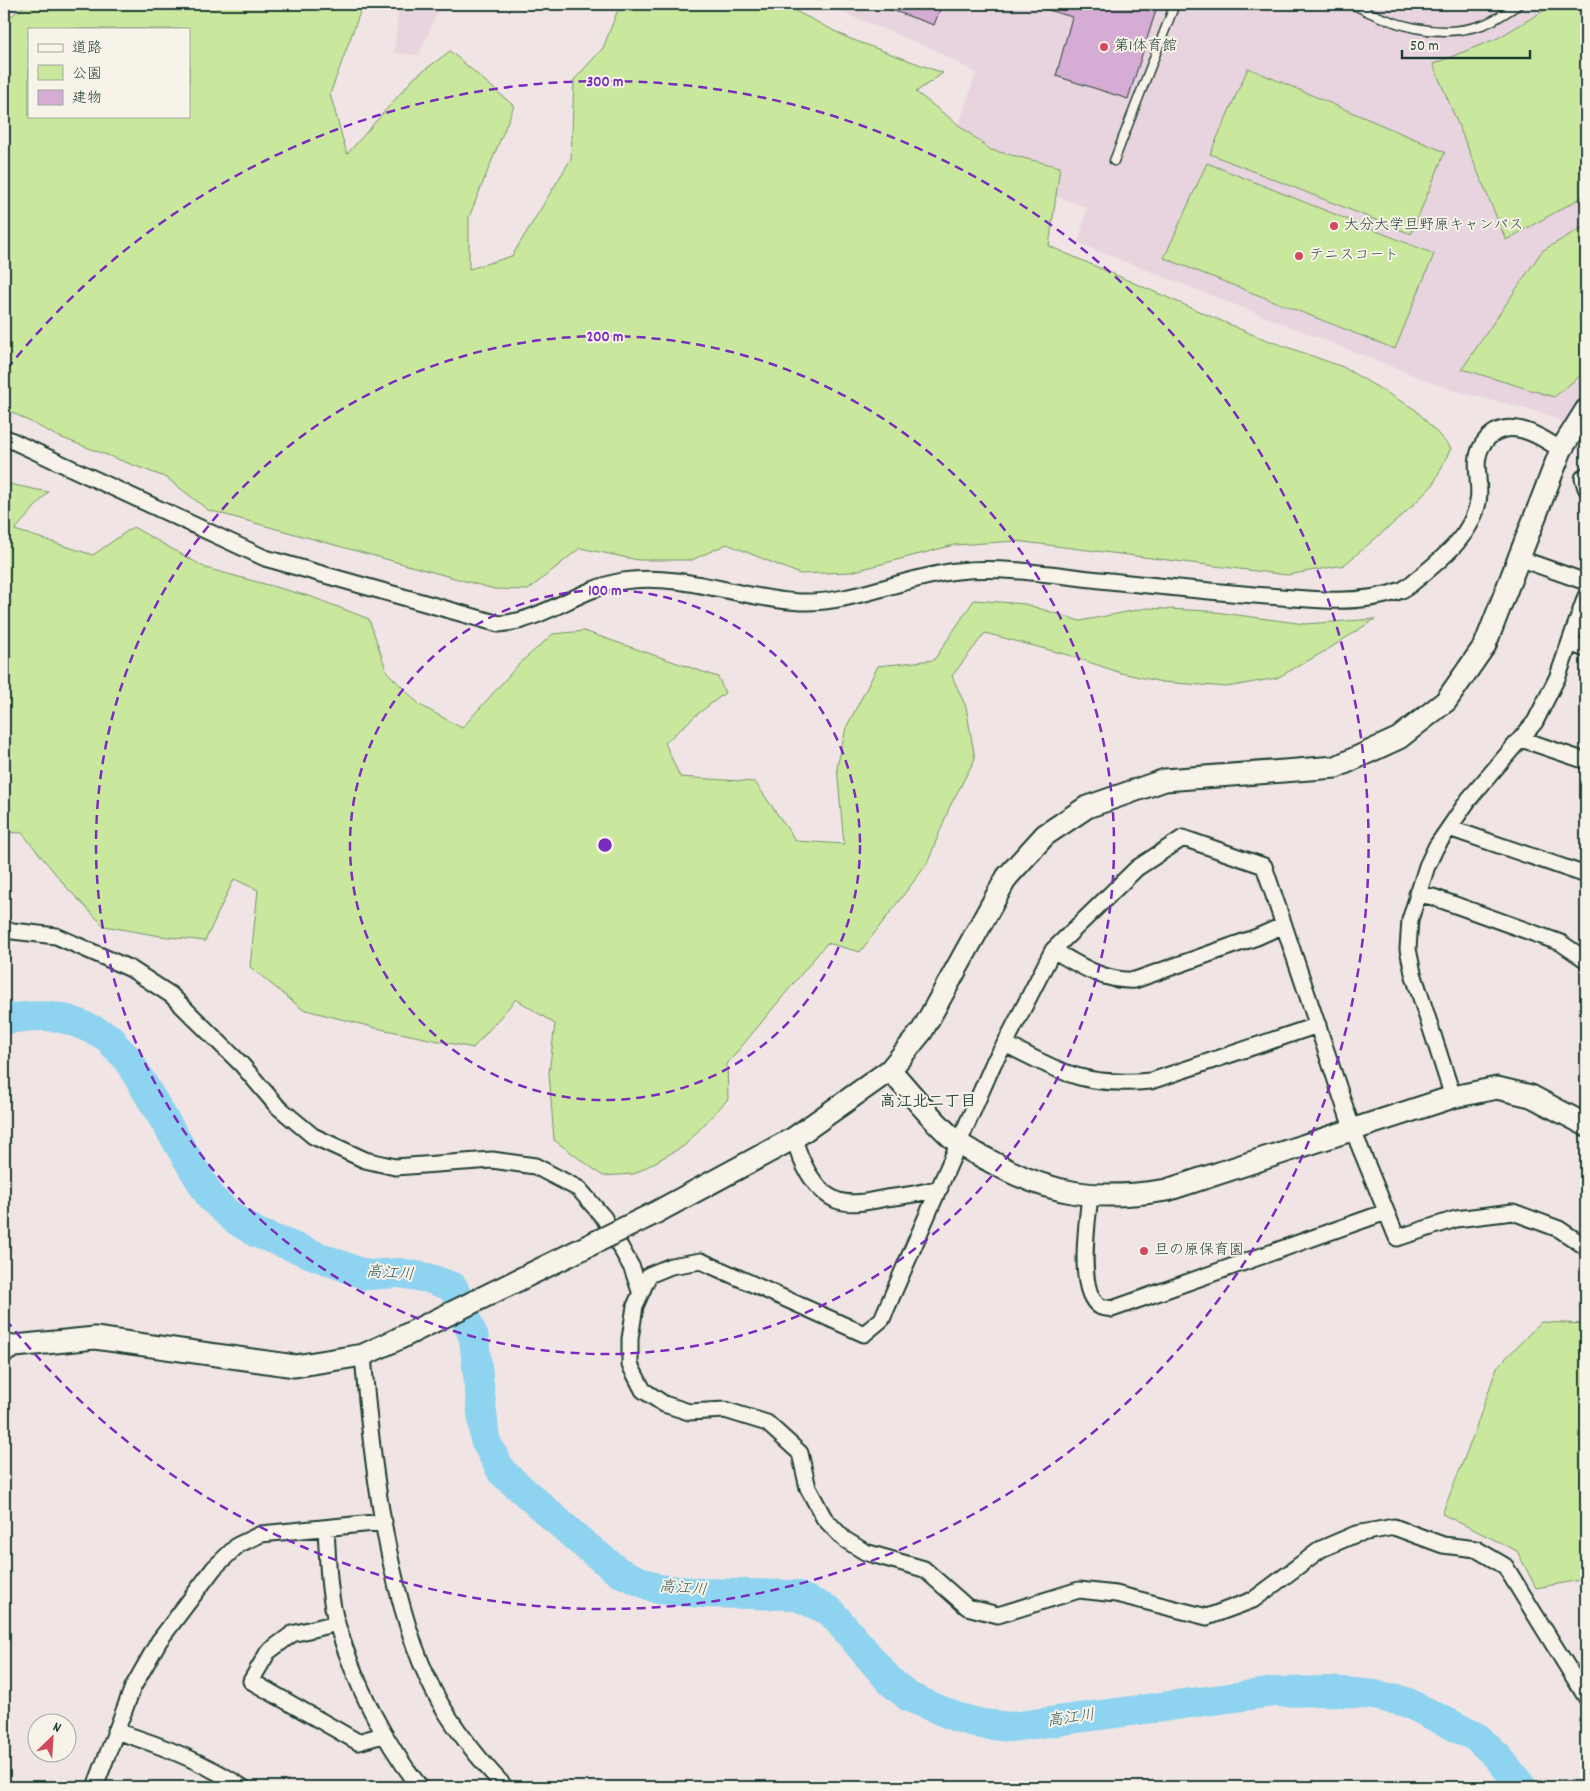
<svg xmlns="http://www.w3.org/2000/svg" width="1590" height="1791" viewBox="0 0 1590 1791" font-family="Dekko,'Klee One',sans-serif">
  <style>
    .built { fill: #e8d4df }
    .green { fill: #cae79e; stroke: #749269; fill-rule: evenodd }
    .lines { fill: none; stroke-linecap: round; stroke-linejoin: round }
    .river { stroke: #8ed3ef; stroke-width: 30 }
    .building { fill: #d5acd3; stroke: #1f3d34 }
    .lane-casing { stroke: #1f3d34; stroke-width: 11 }
    .street-casing { stroke: #1f3d34; stroke-width: 19 }
    .secondary-casing { stroke: #1f3d34; stroke-width: 25 }
    .lane { stroke: #f7f3e8; stroke-width: 8 }
    .street { stroke: #f7f3e8; stroke-width: 15 }
    .secondary { stroke: #f7f3e8; stroke-width: 21 }
    .secondary-bridge-casing { stroke: #1f3d34; stroke-width: 25; stroke-linecap: butt }
    .secondary-bridge { stroke: #f7f3e8; stroke-width: 21 }
    .ring { fill: none; stroke: #7b2cbf; stroke-width: 2.5; stroke-dasharray: 9 6 }
    .poi-dot { fill: #d1495b; stroke: #f7f3e8; stroke-width: 2 }
    .labels { text-anchor: middle; dominant-baseline: central; stroke-width: 4; stroke-linejoin: round; paint-order: stroke }
    .poi-label { font-size: 15px; fill: #1f3d34; stroke: #f7f3e8; text-anchor: start }
    .neighbourhood-label { font-size: 16px; font-weight: bold; fill: #1f3d34; stroke: #f7f3e8 }
    .water-label { font-size: 16px; font-style: italic; fill: #355b59; stroke: #f7f3e8 }
    .centre { fill: #7b2cbf; stroke: #f7f3e8; stroke-width: 2.5 }
    .ring-label { font-size: 15px; text-anchor: middle; font-weight: bold; fill: #7b2cbf; stroke: #f7f3e8; stroke-width: 4; stroke-linejoin: round; paint-order: stroke }
  </style>
  <rect width="100%" height="100%" fill="#f0e5e4"/>
  <filter id="ink" filterUnits="userSpaceOnUse"><feTurbulence type="fractalNoise" baseFrequency=".02" numOctaves="2"/><feDisplacementMap in="SourceGraphic" scale="10" xChannelSelector="R" yChannelSelector="G"/><feConvolveMatrix kernelMatrix="1 2 1 2 8 2 1 2 1" color-interpolation-filters="sRGB"/></filter>
  <g filter="url(#ink)">
    <path class="built" d="M399,4h42l-22,51 -25,-2z
      M821,4h765v394l-21,25 -22,-10 -92,-23 -373,-147 9,-35 -138,-53 27,-82 -43,-24z"/>
    <path class="green" d="M26,4h337l-33,90 17,60 67,-76 36,-27 64,55 -45,111v52l43,-13 59,-97 3,-79 29,-32 14,-36 6,-8h159l66,34 95,35 -27,19 75,58 69,17 -11,79 207,90 87,31 73,43 35,38 -18,37 -30,30 -59,50 -57,10 -271,-34 -62,4 -103,27 -51,2 -73,-30 -35,16h-54l-58,-12 -52,42 -34,-1 -286,-79 -41,-32 -110,-42 -53,-28v-386zM29,29h160v87h-160z
      M1555,4h31v191l-80,45 -73,-176 65,-26z
      M1248,68l197,84 -34,82 -201,-80z
      M1207,163l227,91 -39,95 -231,-91z
      M1586,225v146l-32,26 -92,-28 80,-118z
      M4,483l44,9 -33,38 78,25 40,-28 73,41 106,29 57,22 18,53 33,33 42,23 58,-65 33,-29 31,-3 134,46 7,16 -30,23 -30,27 15,34 75,5 41,59 48,3 -7,-77 9,-39 32,-62 56,-6 40,-60 51,4 55,17 67,-13 61,3 96,13 71,-5 -48,31 -50,28 -50,9 -65,-5 -41,-9 -53,-18 -83,-22 -33,43 14,31 9,52 -25,47 -23,58 -67,88 -33,-9 -100,121 1,35 -44,47 -50,28 -31,2 -49,-36 -5,-67 6,-49 -39,-25 -43,49 -97,-20 -74,-19 -52,-42 8,-77 -24,-11 -29,62 -45,-5 -56,-10 -36,-37 -46,-56 -18,-1z
      M1541,1322l45,2v255l-50,9 -19,-37 -75,-37 30,-75 25,-72z"/>
    <g class="lines">
      <path class="river" d="M4,1020c47,-9 66,-3 107,19l3,6 13,13 84,140 22,20 24,15 109,42 34,-2 28,5 25,9 21,51 11,102 17,32 79,70 38,30 39,17 44,4 93,2 35,16 60,70 19,16 47,20 26,7 29,3 263,-35 59,-1 42,4 31,7 70,35 22,20 24,30"/>
    </g>
    <path class="building" d="M881,4h61l-8,21 -54,-19z
      M1039,4h119l-30,95 -72,-23 16,-59 -34,-10z"/>
    <g class="lines">
      <defs>
        <path id="lane" d="M1352,4c40,21 85,36 130,21 13,-4 26,-14 37,-21
          M1114,161l61,-157"/>
        <path id="street" d="M4,437l261,121 234,66c8,-1 16,-2 23,-4 34,-10 65,-33 101,-39 59,-9 118,18 177,21 54,2 103,-25 157,-31 47,-5 96,4 143,9 75,8 150,16 225,20 25,1 53,-1 77,-10 7,-3 13,-10 19,-14 24,-20 51,-42 57,-74 4,-20 -7,-40 5,-58 21,-31 56,-9 78,6
          M1586,475l-3,3 3,10
          M1518,558l68,24
          M1571,644l15,5
          M1521,739l65,22
          M1449,828l137,47
          M1417,894l16,3 128,46 25,17
          M4,930l52,6 75,33 40,26 71,70 35,41 36,30 52,24 30,7 97,-7 43,6 44,23 25,29 28,50 8,23
          M1053,950c26,15 51,32 82,30l122,-43 27,-12
          M1005,1044c58,29 79,43 146,37l167,-56
          M1453,1097l-40,-124 -5,-24 2,-29 17,-54 9,-19 33,-48 66,-77 23,-46 28,-80
          M794,1138c6,22 19,52 42,62 15,6 35,1 50,-2 19,-2 36,-5 54,-10
          M1090,1195c-2,23 -15,99 11,112 3,1 8,1 11,2l274,-97
          M1586,1247l-27,-18 -46,-17 -57,7 -59,19 -45,-110 -88,-262 -81,-28 -46,30 -84,82 -48,94 -11,18 -112,257 -18,15 -163,-73 -30,5 -22,9 -14,31 -5,33v26l13,25 21,14 25,8 36,-2 42,13 33,30 8,35 16,30 20,21 21,13 59,17 43,38 31,8 81,-25 37,4 91,23 46,-17 68,-51 35,-15 38,-7 49,18 33,4 29,17 81,131
          M363,1355c8,101 23,230 64,322 18,41 48,78 78,110
          M326,1529c2,31 2,65 11,95 18,59 45,115 83,163
          M337,1623l-45,11 -24,18 -17,29 107,61 25,-7
          M115,1731c43,13 89,31 127,56
          M95,1787l38,-100 26,-46 55,-73 24,-23 23,-11 123,-12"/>
        <path id="secondary" d="M890,1070c22,24 42,51 67,72 10,8 23,13 33,19 62,35 108,40 177,29l286,-93 44,-9 34,8 55,29
          M653,1214l141,-76 96,-68 32,-39 85,-154 38,-42 42,-28 78,-27 171,-13 63,-29 47,-37 39,-56 76,-195 25,-40
          M4,1351l11,-5 80,-8 200,28 68,-11 35,-16"/>
      </defs>
      <use href="#lane" class="lane-casing"/>
      <use href="#street" class="street-casing"/>
      <use href="#secondary" class="secondary-casing"/>
      <use href="#lane" class="lane"/>
      <use href="#street" class="street"/>
      <use href="#secondary" class="secondary"/>
      <defs>
        <path id="secondary-bridge" d="M398,1339l255,-125"/>
      </defs>
      <use href="#secondary-bridge" class="secondary-bridge-casing"/>
      <use href="#secondary-bridge" class="secondary-bridge"/>
    </g>
  </g>
  <g class="ring">
    <circle cx="605" cy="845" r="255"/>
    <circle cx="605" cy="845" r="509"/>
    <path d="M7 369A764 764 0 1 1 7 1321"/>
  </g>
  <g class="poi-dot">
    <circle cx="1104" cy="47" r="5"/>
    <circle cx="1334" cy="226" r="5"/>
    <circle cx="1299" cy="256" r="5"/>
    <circle cx="1144" cy="1251" r="5"/>
  </g>
  <g class="labels">
    <g class="poi-label">
      <text x="1114" y="47">第1体育館</text>
      <text x="1344" y="226">大分大学旦野原キャンパス</text>
      <text x="1309" y="256">テニスコート</text>
      <text x="1154" y="1251">旦の原保育園</text>
    </g>
    <g class="neighbourhood-label">
      <text x="928" y="1102">高江北二丁目</text>
    </g>
    <g class="water-label">
      <text transform="translate(390 1274) rotate(4)">高江川</text>
      <text transform="translate(683 1589) rotate(5)">高江川</text>
      <text transform="translate(1071 1719) rotate(-8)">高江川</text>
    </g>
  </g>
  <circle cx="605" cy="845" r="8" class="centre"/>
  <g class="ring-label">
    <text x="605" y="86">300 m</text>
    <text x="605" y="341">200 m</text>
    <text x="605" y="595">100 m</text>
  </g>
  <rect width="1590" height="1791" fill="none" stroke="#f7f3e8" stroke-width="20"/>
  <rect x="10" y="10" width="1570" height="1771" fill="none" stroke="#1f3d34" stroke-width="2" filter="url(#ink)"/>
  <rect x="28" y="28" width="162" height="90" fill="#f7f3e8" stroke="#a1aaa0"/>
  <rect x="38" y="44" width="25" height="8" fill="#f7f3e8" stroke="#a1aaa0"/>
  <text x="72" y="52" font-size="15" fill="#1f3d34">道路</text>
  <rect x="38" y="65" width="25" height="15" fill="#cae79e" stroke="#a1aaa0"/>
  <text x="72" y="78" font-size="15" fill="#1f3d34">公園</text>
  <rect x="38" y="90" width="25" height="15" fill="#d5acd3" stroke="#a1aaa0"/>
  <text x="72" y="102" font-size="15" fill="#1f3d34">建物</text>
  <g transform="translate(52 1738) rotate(25)"><circle r="24" fill="#f7f3e8" stroke="#a1aaa0"/>
  <path d="M0-4L9 19L0 12L-9 19Z" fill="#d1495b"/>
  <text y="-8" font-size="14" font-weight="bold" text-anchor="middle" fill="#1f3d34">N</text>
  </g>
  <path d="M1402 50v8h128v-8" fill="none" stroke="#1f3d34" stroke-width="2.5"/>
  <text x="1410" y="50" font-size="15" fill="#1f3d34" stroke="#f7f3e8" stroke-width="4" paint-order="stroke">50 m</text>
</svg>
